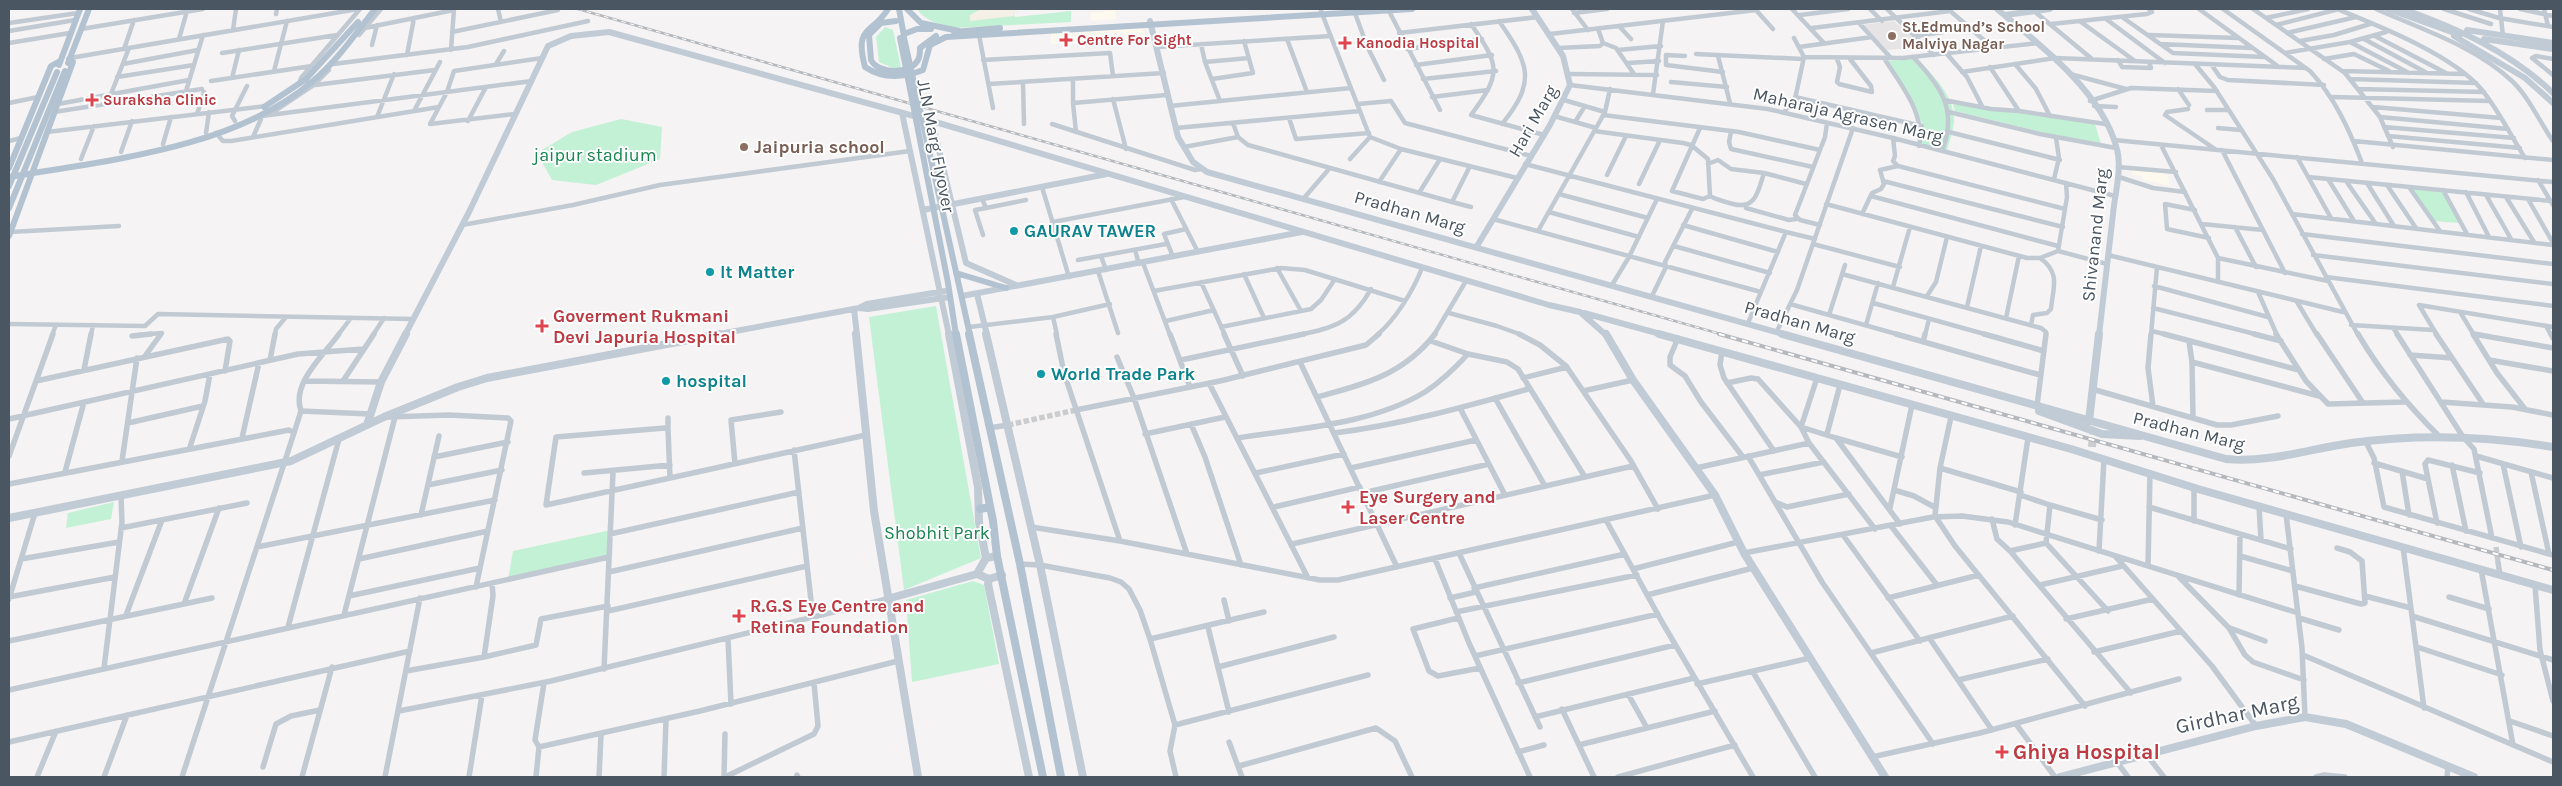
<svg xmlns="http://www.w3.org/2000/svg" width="2562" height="786" viewBox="0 0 2562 786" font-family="Karla,sans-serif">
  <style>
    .commercial { fill: #fdf9ef }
    .education { fill: #e6e4e5 }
    .green { fill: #c3f1d5 }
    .sand { fill: #f5f0e5 }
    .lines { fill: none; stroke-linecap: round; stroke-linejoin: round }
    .street-tunnel { stroke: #caccce; stroke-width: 5.5; stroke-dasharray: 5.5 2.5; stroke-linecap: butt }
    .secondary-tunnel { stroke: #caccce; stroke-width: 8; stroke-dasharray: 8 4.5; stroke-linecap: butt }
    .street-far1 { stroke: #c1cad2; stroke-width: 4.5 }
    .street { stroke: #c1cad2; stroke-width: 5.5 }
    .secondary-far1 { stroke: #c1cbd6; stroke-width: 6 }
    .secondary { stroke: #c1cbd6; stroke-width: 8 }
    .primary-far1 { stroke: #b3c2d1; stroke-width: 6 }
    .primary { stroke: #b3c2d1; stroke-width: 8 }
    .rail-far1-casing { stroke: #b5b8bd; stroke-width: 2.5 }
    .rail-casing { stroke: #b5b8bd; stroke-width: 4 }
    .rail-far1 { stroke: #fff; stroke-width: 1; stroke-dasharray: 4.5; stroke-linecap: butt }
    .rail { stroke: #fff; stroke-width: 2; stroke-dasharray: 6; stroke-linecap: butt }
    .primary-bridge { stroke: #b3c2d1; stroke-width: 6 }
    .education-dot { fill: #8d6e63; stroke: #fff; stroke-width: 2 }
    .health-dot { fill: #e0444e; stroke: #fff; stroke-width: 2 }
    .culture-dot { fill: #0f9aa8; stroke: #fff; stroke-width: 2 }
    .labels { text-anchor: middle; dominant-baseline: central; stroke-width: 4; stroke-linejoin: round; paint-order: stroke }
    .far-education-label { font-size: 15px; font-weight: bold; fill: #785e54; stroke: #fff; text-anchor: start }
    .far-health-label { font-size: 15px; font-weight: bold; fill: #be3a42; stroke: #fff; text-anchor: start }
    .street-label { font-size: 18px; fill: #4a5661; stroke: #fff }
    .education-label { font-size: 18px; font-weight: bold; fill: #785e54; stroke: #fff; text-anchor: start }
    .park-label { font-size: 18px; fill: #17864f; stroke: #fff }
    .culture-label { font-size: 18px; font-weight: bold; fill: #0d838f; stroke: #fff; text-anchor: start }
    .health-label { font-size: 18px; font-weight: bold; fill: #be3a42; stroke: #fff; text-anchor: start }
    .near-street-label { font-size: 21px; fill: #4a5661; stroke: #fff }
    .near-health-label { font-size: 21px; font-weight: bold; fill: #be3a42; stroke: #fff; text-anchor: start }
  </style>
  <rect width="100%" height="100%" fill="#f5f3f3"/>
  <path class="commercial" d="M1115,10l2,9 -26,2 -1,-8z
    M1142,28l4,10 -25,4 -1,-3h-3v3l-19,1 -2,-12z
    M1095,31l2,11 -22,2 -2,-12z
    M1072,32l2,11 -23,1v-11z
    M2131,169l36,3 3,14 -27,-6 -1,-4 -10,-1z"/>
  <path class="education" d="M1894,21l30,26 -37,3 -26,-25z"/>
  <path class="green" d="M917,9h95l3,8 56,-6v11l-117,6c-13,-3 -29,-7 -37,-19z
    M885,27l8,3 8,38h-8l-14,-6 -3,-25z
    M1918,59c16,18 37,37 36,63 -1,9 -5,20 -7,30l-27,-7 3,-19 -7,-18 -31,-47z
    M1952,101l143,23 7,23 -147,-36z
    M621,119l41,8 -2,32 -64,26 -44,-5 -15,-27 35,-21z
    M2411,188l32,3 16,32 -26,-2z
    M936,306l45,252 -77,32 -35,-273z
    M114,502l-3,17 -45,9 2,-15z
    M611,530l-2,27 -101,23 5,-29z
    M973,581l11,4 15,79 -87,18 -6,-82z"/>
  <path class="sand" d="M981,9h36l1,3 -5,1 1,3 -44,5v-6z"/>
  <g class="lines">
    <path class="street-tunnel" d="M1008,425l68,-15
      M2496,547l2,15"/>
    <path class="secondary-tunnel" d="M2092,447l1,-14"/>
    <path class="street-far1" d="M498,9l3,13
      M1572,9l16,21
      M1755,9l18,20
      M1792,9l31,33
      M1870,9l12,12
      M1887,9l47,46
      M1948,9l45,39
      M2199,9l80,58
      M2223,9l87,62c25,27 39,58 52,92
      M2253,9l92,64 35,44 13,30
      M2337,9c42,17 116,46 145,81 17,21 29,46 43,68
      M2376,9c45,20 99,37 136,72 17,16 27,40 41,60
      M2444,9l47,15
      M2469,9l30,9 54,9
      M2500,9l3,27
      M2520,9l33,7
      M2544,9l4,17
      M1321,11l49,126 31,12 116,29
      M1389,11l51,99
      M2034,11l58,48
      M1355,13l12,33 17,34
      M1574,13l33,-4
      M276,14l1,-5
      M1800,15l48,-6
      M2122,17l51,36 91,4
      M2266,18l42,-9
      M2106,19l59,44
      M1499,21c30,43 38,60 3,103
      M2081,22l54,39
      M9,23l69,-10
      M1859,23l32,35
      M1471,24c29,42 31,49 0,91l73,20
      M2051,24l96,-10 5,-2 -3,-3
      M2276,25l63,-16
      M1619,26l12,13
      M365,28l89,-18
      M1812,28l138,-17
      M81,29l122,-20
      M233,30l3,-21
      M9,31l66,-11
      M452,32l106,-22
      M1399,33l139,-16
      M2287,33l69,-16
      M1550,34l206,-24
      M359,35l22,-26
      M979,35l14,73
      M2149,35l89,3
      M1916,36l54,-8
      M2375,36l71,37
      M179,39l8,-28
      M1287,39l20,53
      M2364,39l63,34
      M2300,41l34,-6 36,-11
      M2350,42l59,31
      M9,43l61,-10
      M1603,43l13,5 18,26
      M1201,44l4,18 15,39
      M2160,44l91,4
      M372,45l5,-20
      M1157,47l174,-11
      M1799,47l73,-10
      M1558,48l42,-2 3,-3 -5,-14
      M124,49l10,-29
      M1407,49l75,-10
      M451,50l3,-41
      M1618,50l43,-4
      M222,53l115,-18
      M1946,53l21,24 15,29
      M2285,53l65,-11 36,-10
      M1696,54l107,5
      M407,55l7,-37
      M1685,56l-19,-1v10l57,7
      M1718,56l12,47
      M1804,57l99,1 135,-15
      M1913,57c28,29 45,53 29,94
      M70,58l288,-49
      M1884,58c16,26 42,56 35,88
      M1837,59l3,8 -3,15 2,2 33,8 -1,-6 -21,-27
      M2324,59l30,-5 35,17
      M2553,59l-17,-3 -4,2 21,17
      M983,60l127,-7 3,23
      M2118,60l4,7 29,1 -2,-6
      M1205,62l44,-4
      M1628,63l31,-2
      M123,64l75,-14
      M333,64l135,-17 120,-26
      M496,64l8,-13
      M2015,64l21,25 14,27
      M2195,64l19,23 59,92 85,156
      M2211,64l9,13 8,3 96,5
      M1416,65l76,-10
      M1990,67l29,44 86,13
      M274,71l13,-50
      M2342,71l122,3
      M1962,72l93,-14 251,10
      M1568,74l89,1
      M2070,74l56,15
      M117,77l77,-12
      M232,78l7,-28
      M1073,79v24
      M1212,79l41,-6 -9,-32
      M1423,79l73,-8
      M2350,79l126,4
      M211,81l101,-15
      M1023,82l1,42
      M1671,82l56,5
      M299,84l2,-6 59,-69
      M989,84l175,-11
      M315,85l120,-15
      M1570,85l198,24 125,29 222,58
      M2178,89l11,16
      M2358,89l126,3
      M186,91l17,-56
      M111,94l18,-46
      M1653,94l10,-73
      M1432,97l56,-7
      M1795,97l127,29
      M2332,97l158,4
      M1113,99l13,50
      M1564,100l41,12
      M1944,100l47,9 28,2
      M2090,101l41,-13 86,3
      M9,103l29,-6
      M58,104l131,-24
      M1358,104l33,-3 14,22 126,33
      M1170,106l181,-18
      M2094,106l22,1
      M2373,107l128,11
      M2188,109l-21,3 -2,3 50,34
      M2207,110h21
      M414,111l26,-49
      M54,112l148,-23
      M1784,112l11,-13 9,-42 -10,-19
      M1949,112l91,22 76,14
      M272,113l42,-28 15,-15
      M197,114l7,-22
      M515,114l-85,10 17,-32 7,-21 88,-13
      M1603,115l136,17 81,18
      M262,116l270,-35
      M1554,116l42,12
      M377,117l17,-43
      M2380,117l128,12
      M1289,118l7,21 73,-6
      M235,121l-3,-5 15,-30
      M468,121l18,-34
      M1575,122l10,-16
      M1233,123l5,14 10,8 204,57 18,-36
      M1052,124l143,46 6,-1
      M2384,127l130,11
      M1176,128l184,-17
      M1700,128l-28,63 31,8 7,-3
      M2218,128l22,2
      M1594,131l89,12 8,2 17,14 2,37c7,4 15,6 23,8 23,6 25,-13 31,-31
      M47,132l219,-26
      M1076,132l-3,-29 94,-8
      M1731,132l-2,10 2,7 82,18
      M1949,132l111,28
      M206,133l3,-21
      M216,133l7,8h8l208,-34
      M2388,136l132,12
      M253,137l8,-18
      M2114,140l439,42
      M9,141l12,-3
      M2354,141l199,19
      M163,144l8,-27
      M2161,145l57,113v24
      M1184,147l54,-10
      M2222,150l63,123
      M121,152l11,-31
      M2297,157l34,61
      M81,159l13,-33
      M1350,159l20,-22
      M1525,164l261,68 -38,91
      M1708,164l10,-4 13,9 33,4 42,11
      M1898,166l167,43
      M2118,167l58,5
      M1607,175l19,-39
      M2119,177l34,11 32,4
      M2308,177l243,24
      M2054,179l5,-21 -3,-20
      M2328,179l26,42
      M2538,180l15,25
      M1883,181l180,46
      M2346,181l30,43
      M1379,182l22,-33
      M2367,183l27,43
      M1639,184l21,-44
      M2387,185l29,43
      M1042,187l27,90
      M2409,187l31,44
      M2443,190l24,44
      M2466,192l23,45
      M1419,193l21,-34
      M1559,194l89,24
      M2486,195l25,44
      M1871,196l187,50
      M2506,197l28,45
      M1304,198l25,-29
      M982,199l4,9 -11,2 8,25
      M1171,199l27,53
      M2528,199l25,44
      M1452,202l19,5
      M1826,204l201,54h13l18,-7 9,-54 -1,-14
      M986,208l40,-8
      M1746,208l43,12 7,-1
      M2195,210l-30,-6 2,25 42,9
      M1549,212l90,25
      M1862,214l10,-21 9,-4 3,-5 -4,-14 18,-4 -5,-5 2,-5 -2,-18
      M2292,214l261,31
      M1493,219l268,73
      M1053,222l131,-25
      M2202,224l61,6
      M462,225l111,-20 87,-20 250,-34
      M1683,225l95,27
      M1820,225l-20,-5 -5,-5 30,-78 2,-14
      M2235,227l21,40
      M1538,231l67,-119 5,-23
      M10,232l109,-6
      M1786,232l29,7
      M2302,234l251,30
      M1813,244l87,23
      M1674,246l96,27
      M1135,250l4,14
      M2058,251l49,13
      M2108,255l235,57
      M2313,255l240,29
      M1101,256l5,14
      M1173,257l-9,-23 22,-5
      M2218,258l110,23
      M1078,260l88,-16
      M1143,263l27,72
      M1277,268l24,43
      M1098,271l20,62
      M1244,274l20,44
      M1842,274l199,54 5,4v3
      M2326,277l227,29
      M1201,282l24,53
      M1612,285l17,-28 28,-58
      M2154,286l114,31
      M1893,287l17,-60
      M1154,291l127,-23 24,2 100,31
      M2258,292l19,43
      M1652,296l14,-29 -1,-5 27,-53
      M1927,296l9,-14 11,-45
      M2297,302l20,33
      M1873,303l115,32
      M1790,304l110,31
      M2419,305l134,22
      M2419,305l18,30
      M1967,307l14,-61
      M2153,308l106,27
      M2460,312l14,23
      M1449,313l48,13 25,9
      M1829,315l16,-50
      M2006,318l13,-62
      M1166,321l48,-11
      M9,324l136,2 13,-12 255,5
      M1866,325l12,-42
      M2031,325l2,-10 14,-2 4,-4c2,-22 10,-36 -11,-51
      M2351,325l82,5
      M2546,326l5,9
      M969,327l84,-10
      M1221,327l90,-18 10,-9 14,-21
      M2393,328l5,7
      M1777,331l20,-41 56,-162
      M2152,331l16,4
      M2474,334l7,1
      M52,335l4,-10
      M91,335l2,-10
      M139,335l23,-2 -2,2
      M275,335l1,-6 10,-12
      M338,335l13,-17
      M373,335l11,-17
      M1057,335l-4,-18 57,-13
      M1299,335c36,-8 53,-12 72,-46
      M1377,335c19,-16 36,-44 45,-67
      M1434,335l32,-54
      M1925,335l4,-16
      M2151,335l6,-68"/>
    <path class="street" d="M339,334c-15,21 -48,49 -38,77l69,3
      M1056,334l8,39 56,168
      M1170,334l20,53
      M1224,334l19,42
      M1519,334l21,11 26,21 65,95 27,48
      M1896,334l144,41
      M1984,334l60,17
      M2151,334l-3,34 5,38
      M2164,334l135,36
      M2254,334l27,7
      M2276,334l30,47 22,23 77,-2
      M2317,334l46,69
      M2358,334c23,39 50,72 82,103
      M2397,334l66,103 11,12 18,89
      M2436,334l47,70
      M2473,334l24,39 28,36
      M2474,334l79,14
      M2551,334l2,4
      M132,336l19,-2
      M1678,338l-8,19v8l15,11 16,26 42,55
      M1431,341l37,13 39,8 11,7 67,108
      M2189,341l3,21 127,34
      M1923,342l2,-8
      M1722,351l-2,14 4,13 50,73
      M2410,355l42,3
      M145,356l16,-22
      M1117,357l17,41 53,156
      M270,360l5,-26
      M1181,360l123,-26
      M2489,360l64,11
      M1300,362l97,205
      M2192,362l1,56
      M84,370l7,-36
      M1523,378l44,-11
      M1817,378l-16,49 8,16 66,86
      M36,381l192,-42 2,2 -5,30
      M304,381l77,1
      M343,381l31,-47
      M1209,383l99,195
      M1727,383l24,-5 7,1 43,48 35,11 64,86
      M2092,389l125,36h14l47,-9
      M1583,391l50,-11
      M1317,397c48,-13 86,-22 118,-63
      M1495,398l50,88
      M2441,402l71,5 41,8
      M2037,406l9,-72
      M1460,408l45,87
      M1076,410l144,-29 146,-36 13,-11
      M388,417l61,-2 59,3 3,3 -35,166
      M1951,417l-11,51 -5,48 20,30 130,160
      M668,418v11
      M9,419l289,-65 65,-5
      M128,423l75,-17
      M1191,424l14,33 36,108
      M665,428l3,1 2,49 -124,27 10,-68z
      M989,428l19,-3
      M294,433l7,-22
      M1334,433c66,-8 130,-26 194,-44
      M1145,434l80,-17
      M1827,434l13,-49
      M242,438l17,-75
      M1238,438c62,-10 132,-13 187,-46 17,-11 30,-24 43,-38
      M1836,438l66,19
      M2366,442l8,16 10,49 169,48
      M190,447l15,-46 5,-27
      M794,450l19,168
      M9,456l44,-122
      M1748,456l27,46 12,5 62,-13
      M2476,456l77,22
      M434,457l74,-15
      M122,461l15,-103
      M2374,463l54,16 9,44
      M735,464l-4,-44 50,-8
      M2503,464l18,83
      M2452,465l14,66
      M1351,468l125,-28
      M1696,468l113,-25
      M1940,468l81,24
      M2402,471l7,44
      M65,472l19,-70
      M2531,472l18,82
      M584,473l86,-8
      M1256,473l88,-19
      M1759,475l65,-13
      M670,478l196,-43
      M2428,479l-3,-15 3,-4 52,13
      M9,484l280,-54 5,3 -112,344
      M428,485l74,-15
      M2194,488v33
      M1894,490l20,6 22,12
      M1363,493l126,-29
      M1775,502l47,80 111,162
      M2050,505l52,15
      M2259,506l2,34
      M1274,507l86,-20
      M2149,507l142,42
      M1890,508l22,-103
      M2286,514l16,134 3,69
      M421,515l18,-79
      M1992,519l5,20 13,12 121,142
      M1606,520l56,102 91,155
      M2015,525l13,-87
      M1891,526l46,59
      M1031,527l89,14 200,39h18l377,-85
      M121,528l126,-25
      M610,534l189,-42
      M1843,535l77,106
      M2046,543l62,68
      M1292,544l341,-78
      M257,547l238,-47
      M2403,547l21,161
      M2010,551l36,-8 4,-38 -30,-10
      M2099,551l5,-92
      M1459,553l81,174
      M1744,553l189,-36 29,-1 46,6 290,91
      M2115,556l97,110 44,60
      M2240,556l53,15
      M21,559l98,-17
      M359,559l129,-28
      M1435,559l34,84 61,134
      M2498,562l2,13
      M1020,564l20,1 70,13 11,4 8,7 11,21 10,29 25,86 -5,26 6,26
      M2148,566l2,-93
      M1633,569l105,-27
      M2481,569l32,176
      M609,572l194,-44
      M2178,576l51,52 16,27 8,7 51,18
      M2040,585l82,-19
      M2535,585l5,65 13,51
      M2295,586l66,18 4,-1 -3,-42 -12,-9 -13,-4
      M1474,588l151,-34
      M1647,595l106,-27
      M2239,595l1,-60
      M349,596l131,-28
      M2365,596l46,12
      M9,597l106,-20
      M2449,597l40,12
      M1450,598l26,-6
      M1888,598l91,-23
      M9,599l26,-86
      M1224,600l5,21
      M184,604l35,-96
      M608,611l199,-45
      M1456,612l181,-37
      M126,615l36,-95
      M344,615l51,-198
      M2412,616l141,44
      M1458,618l-45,11 16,42 9,5 42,-8
      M2299,618l40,12
      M2066,619l87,-20
      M288,627l51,-188
      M1208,627l21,85
      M2230,628l35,13
      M728,639l3,65
      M1150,639l114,-27
      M1930,639l62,91
      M9,641l203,-43
      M2417,647l85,28
      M2094,652l87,-21
      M1871,653l142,-37
      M2303,655l250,107
      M1475,656l183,-42
      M484,657l52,-12 5,-26 67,-13
      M1218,667l116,-30
      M104,668l18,-146 -1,-26
      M604,669l9,-197
      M406,671l78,-14 9,-61 -1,-13
      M1753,672l62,105
      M1958,680l90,-21
      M1518,683l157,-38
      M1697,684l113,-26
      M9,690l600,-133
      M1628,694l19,34
      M1562,709l32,68
      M399,711l152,-30 336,-82
      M1535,717l159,-39
      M2510,721l43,15
      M2016,724l39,53
      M1175,725l193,-50
      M9,742l401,-91
      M1229,742l13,35
      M1579,745l136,-34
      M539,747l161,-36 198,-50
      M1518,752l26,-7
      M2146,754l18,23
      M1872,757l108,-24 199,-54
      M2117,762l11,15
      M1239,766l137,-38 19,13 17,36
      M263,767l13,-43 15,-8 29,-6
      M797,775l1,2
      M37,777l19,-46
      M104,777l23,-62
      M302,777l30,-110
      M385,777l35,-179
      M469,777l13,-82
      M536,777l3,-30 -4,-7 9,-57
      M599,777l2,-42
      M664,777l2,-57
      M724,777l1,-43
      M725,777l89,-43 4,-8 -4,-43
      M1618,777l117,-32
      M2316,777l8,-2 21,2
      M2447,777l1,-10"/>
    <path class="secondary-far1" d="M1997,9c42,35 104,82 119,137 7,21 -1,46 -3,68 -5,40 -9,81 -14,121
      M2388,9l72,26
      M2403,9c56,20 107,43 150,84
      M2005,15l45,-6
      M1150,21l28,116 15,25 14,10 580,163
      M2467,30l86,13
      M2454,36l71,42 28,25
      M2484,39l69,10
      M902,113l47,222
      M932,121l34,142 50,22
      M923,210l184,-36
      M1477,246l73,-121 20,-40 -7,-29 -31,-47
      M977,294l10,41
      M962,296l340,-64
      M859,308l8,-4 78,-13
      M854,309l3,26
      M1584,313l80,22
      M405,335l64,-123 79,-166 23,-10 38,-4 323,89 617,184 31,7 26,23
      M714,335l145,-27 9,1 82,-12"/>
    <path class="secondary" d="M856,334l18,177 44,266
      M949,334l29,153 1,35 7,36
      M986,334l54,231 43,212
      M1606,334l27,46 82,115 29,58 141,224
      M1659,334l412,115 127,40 355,101
      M1782,334l444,125c43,4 83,-10 125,-16 67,-9 135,-7 202,4
      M2039,411l63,23 38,2
      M2089,421l10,-87
      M367,425l14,-43 25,-48
      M9,518l282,-57 93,-44 74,-30 29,-9 233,-44
      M977,574l9,-16 11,-2
      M989,579l-1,5 41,193
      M887,599l90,-25 12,5 13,-4
      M2060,777l196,-51 49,-9 41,7 128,53"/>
    <path class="primary-far1" d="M888,9c-16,26 -34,16 -23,58 18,12 38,11 58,3l7,-25 16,-8 466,-28
      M899,9l5,27
      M907,9l14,14 38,8
      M896,21l-15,2 -12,12 2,25c7,14 39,15 47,0 2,-3 2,-8 2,-12l16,-12
      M954,32l46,-4
      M904,34l13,-5h14
      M68,63l21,-54
      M59,65l21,-56
      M264,107l42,-28 52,-57
      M9,168l42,-102 9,-5
      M9,177c99,-17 225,-28 304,-96 24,-20 43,-48 62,-72
      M942,209l28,126
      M9,236l64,-174 -4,-3
      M956,273l50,15
      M948,283l8,52"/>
    <path class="primary" d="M956,334l37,187 4,35 46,221
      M969,334l51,230 41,213
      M980,509l10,-2"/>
    <defs>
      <path id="rail-far1" d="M578,9l1146,326"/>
      <path id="rail" d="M1719,334l834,236"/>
    </defs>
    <use href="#rail-far1" class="rail-far1-casing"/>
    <use href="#rail" class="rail-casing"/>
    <use href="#rail-far1" class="rail-far1"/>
    <use href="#rail" class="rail"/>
    <path class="primary-bridge" d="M900,38l48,245
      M904,38l38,171
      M9,186l48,-114
      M9,208l56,-137"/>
  </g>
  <g class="education-dot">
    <circle cx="1892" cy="36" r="5"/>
    <circle cx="744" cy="147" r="5"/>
  </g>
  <g class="health-dot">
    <path d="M1063.5 32.5h5v5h5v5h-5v5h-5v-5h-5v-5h5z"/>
    <path d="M1342.5 35.5h5v5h5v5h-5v5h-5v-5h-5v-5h5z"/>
    <path d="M89.5 92.5h5v5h5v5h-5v5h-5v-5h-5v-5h5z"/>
    <path d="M539.5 318.5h5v5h5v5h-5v5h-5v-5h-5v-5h5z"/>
    <path d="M1345.5 499.5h5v5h5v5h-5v5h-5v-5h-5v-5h5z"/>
    <path d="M736.5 608.5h5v5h5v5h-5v5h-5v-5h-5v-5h5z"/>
    <path d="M1999.5 744.5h5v5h5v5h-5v5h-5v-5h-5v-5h5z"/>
  </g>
  <g class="culture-dot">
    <circle cx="1014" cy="231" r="5"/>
    <circle cx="710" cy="272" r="5"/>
    <circle cx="1041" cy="374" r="5"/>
    <circle cx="666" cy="381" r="5"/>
  </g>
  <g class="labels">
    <g class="far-education-label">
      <text x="1902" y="27">St.Edmund’s School<tspan x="1902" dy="17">Malviya Nagar</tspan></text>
    </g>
    <g class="far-health-label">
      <text x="1077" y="40">Centre For Sight</text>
      <text x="1356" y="43">Kanodia Hospital</text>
      <text x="103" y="100">Suraksha Clinic</text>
    </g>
    <g class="street-label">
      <text transform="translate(1848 115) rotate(13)">Maharaja Agrasen Marg</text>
      <text transform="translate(1533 121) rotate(-60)">Hari Marg</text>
      <text transform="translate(936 146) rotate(79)">JLN Marg Flyover</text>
      <text transform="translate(1410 212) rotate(16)">Pradhan Marg</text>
      <text transform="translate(2095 235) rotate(-84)">Shivanand Marg</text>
      <text transform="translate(1800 322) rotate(16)">Pradhan Marg</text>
      <text transform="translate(2189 431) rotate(14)">Pradhan Marg</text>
    </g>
    <g class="education-label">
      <text x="754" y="147">Jaipuria school</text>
    </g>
    <g class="park-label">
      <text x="595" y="155">jaipur stadium</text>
      <text x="937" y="533">Shobhit Park</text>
    </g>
    <g class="culture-label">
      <text x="1024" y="231">GAURAV TAWER</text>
      <text x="720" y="272">It Matter</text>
      <text x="1051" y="374">World Trade Park</text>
      <text x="676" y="381">hospital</text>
    </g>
    <g class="health-label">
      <text x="553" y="316">Goverment Rukmani<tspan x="553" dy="21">Devi Japuria Hospital</tspan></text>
      <text x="1359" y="497">Eye Surgery and<tspan x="1359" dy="21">Laser Centre</tspan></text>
      <text x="750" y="606">R.G.S Eye Centre and<tspan x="750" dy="21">Retina Foundation</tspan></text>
    </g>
    <g class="near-street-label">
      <text transform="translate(2237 714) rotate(-12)">Girdhar Marg</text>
    </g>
    <g class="near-health-label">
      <text x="2013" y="752">Ghiya Hospital</text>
    </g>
  </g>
  <rect width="2562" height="786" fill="none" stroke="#4a5661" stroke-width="20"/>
</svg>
